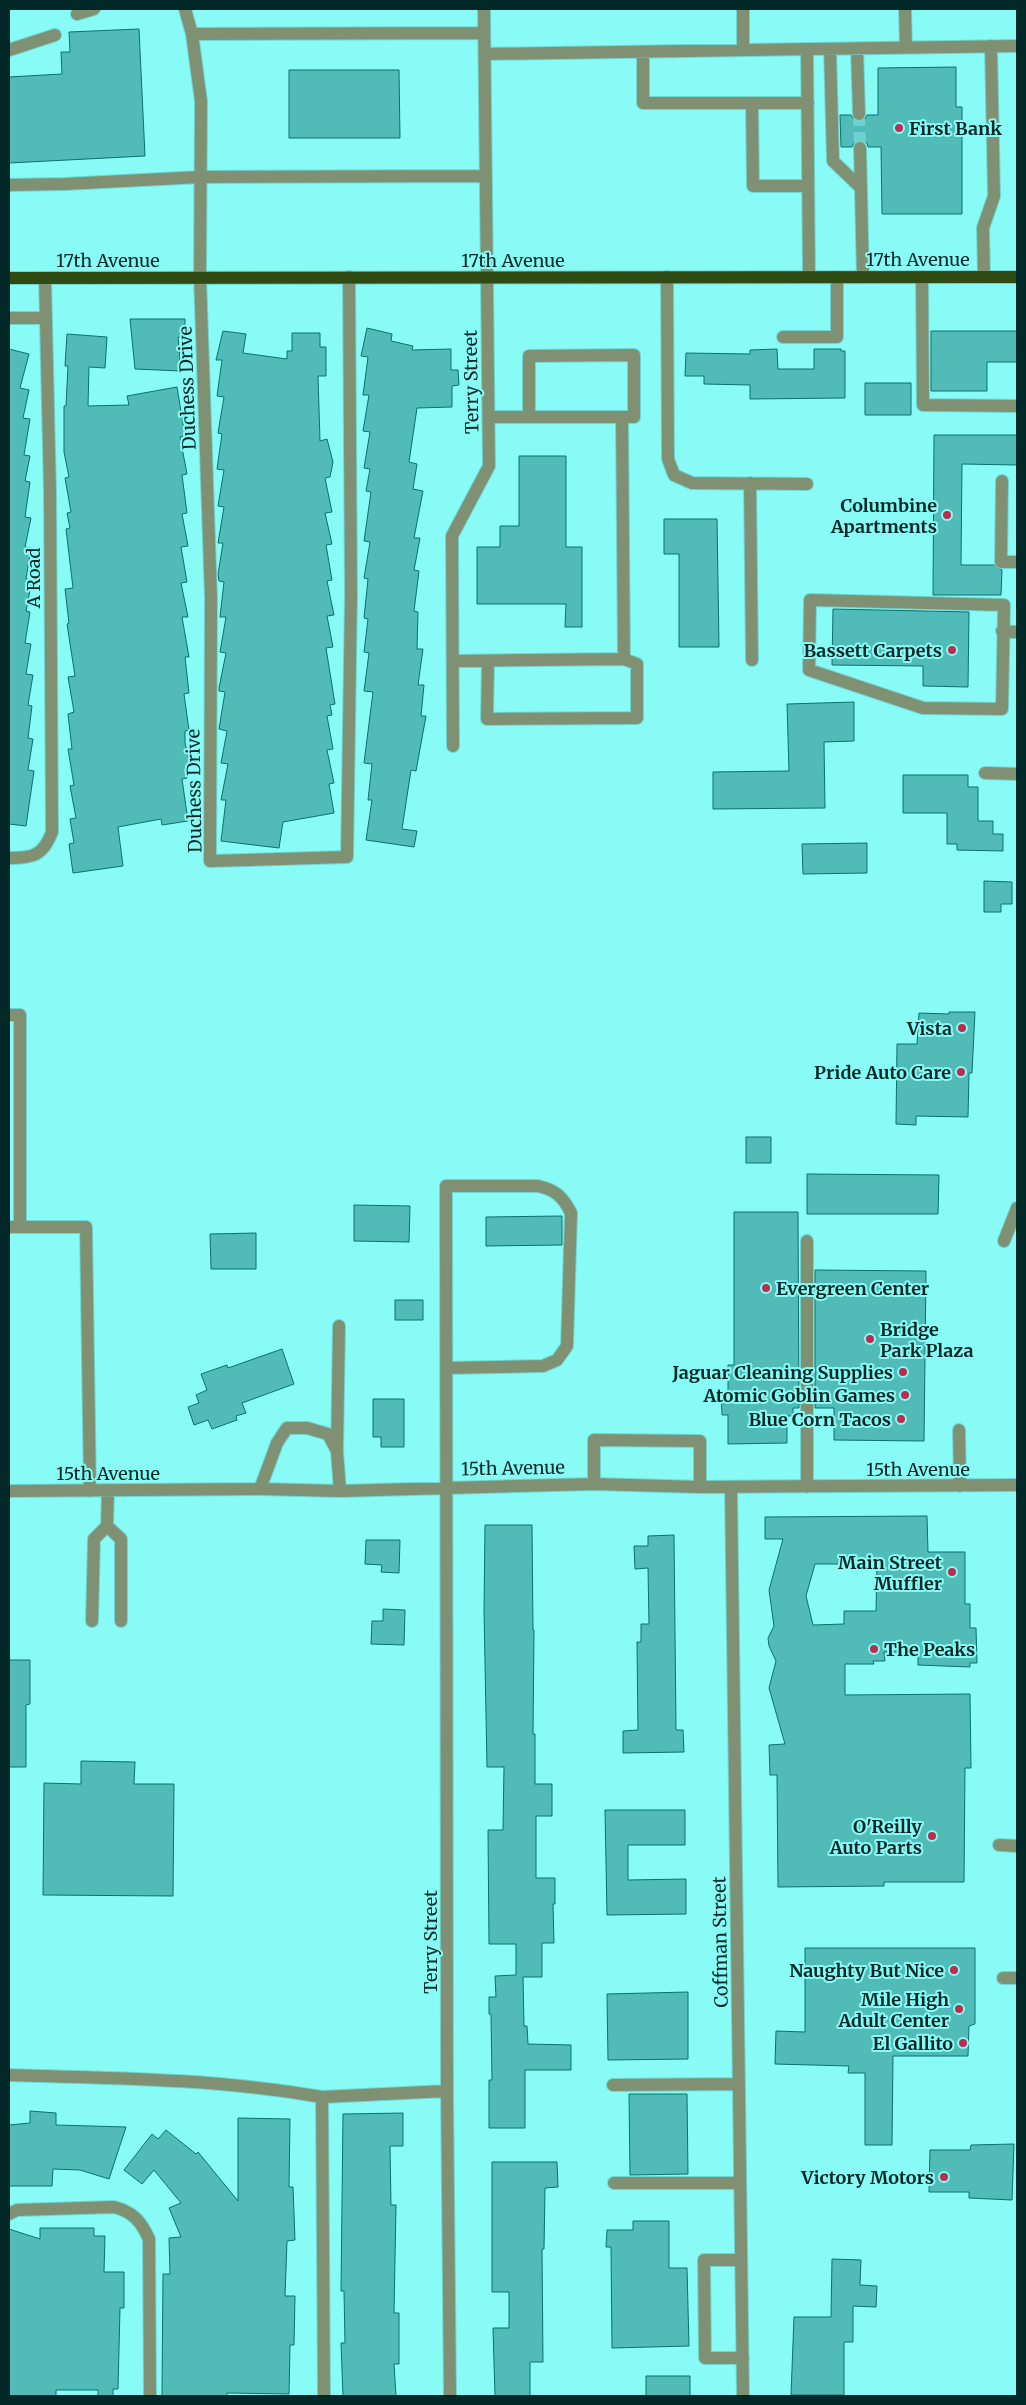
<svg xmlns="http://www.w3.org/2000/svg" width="1026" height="2405" viewBox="0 0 1026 2405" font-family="Merriweather,serif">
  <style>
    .building { fill: #51bbb7; stroke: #087270; fill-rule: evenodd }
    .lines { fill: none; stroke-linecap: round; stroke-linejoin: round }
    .minor-tunnel { stroke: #6dd1cd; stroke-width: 12; stroke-dasharray: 12 6; stroke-linecap: butt }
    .minor-casing { stroke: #70d5d1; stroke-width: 14 }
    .major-casing { stroke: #70d5d1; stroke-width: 14 }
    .minor { stroke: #7f9073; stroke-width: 12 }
    .major { stroke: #2f4b13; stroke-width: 12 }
    .poi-dot { fill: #bc2c4f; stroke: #88fbf6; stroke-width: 2 }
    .labels { text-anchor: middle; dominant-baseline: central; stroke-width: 4; stroke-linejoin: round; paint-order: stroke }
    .poi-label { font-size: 18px; font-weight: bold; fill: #022827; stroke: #88fbf6; text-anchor: end }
    .street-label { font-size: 18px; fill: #022827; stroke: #88fbf6 }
  </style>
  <rect width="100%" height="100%" fill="#88fbf6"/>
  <path class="building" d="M139,29l6,127 -136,7v-86l53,-3 -1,-22h9l-1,-20z
    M956,67v40h6v107h-80l-1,-67h-13l-1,-4 -7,-3 -5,1 -3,6h-11l-1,-32h11l4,6 4,1 5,-1 3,-6h11v-47z
    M289,70h110l1,68h-111z
    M130,319h55v18h-7l3,34 -46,-2z
    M367,328l25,6 -1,7 22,5 -1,4 39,-1v21h7l1,15 -7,1v21l-35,1 -8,54 8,2 -4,25 10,2 -9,47h6l-6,32 5,1 -5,40 4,1 -1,37h6l-5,36h6l-3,31h5l-10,55 -5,-1 -9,59 15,2 -3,16 -48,-7 6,-40h-4l4,-36 -8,-1 9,-71 -9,-1 5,-38 -5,-1 4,-33 -4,-1 4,-39 -4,-1 6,-36 -6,-1 7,-49 -5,-1 4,-22 -6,-1 6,-36 -7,-1 6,-36h-6l5,-38 -7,-1z
    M223,331l23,3 -3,19 44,6v-8h5v-18h28v14h6v29h-8l2,65 7,-2 6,23 -3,15 -5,1 7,34 -7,1 7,31 -6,1 6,35 -5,1 7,34 -7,1 6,31 -7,1 9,56 -5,1 2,10 -5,1 6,33 -6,1 7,33 -5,1 5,29 -51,9 -4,26 -58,-7 5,-41h-5l7,-36 -7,-1 6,-32 -8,-2 6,-37 -6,-1v-3l7,-35 -6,-1 6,-35h-6l4,-35 -5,-1 -1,-7 5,-31h-5l6,-36 -6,-1 6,-36 -7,-1 5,-35 -4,-1 6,-36 -7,-1 5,-36h-6z
    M931,331h86v31h-30v29h-56z
    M67,334l40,3 -2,31 -16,-1 -1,39 41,-1 -2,-9 50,-9 8,49 -5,1 7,37 -5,1 5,38 -5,1 6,32 -7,1 6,35 -6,1 7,34h-6l7,40h-4l4,36 -5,1 5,36 -4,1v11l5,24 -5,1 2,11 -5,1 6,42 -26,4 -1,-6 -43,8 5,39 -50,7 -4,-29 5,-1 -4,-24 6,-1 -6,-32 4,-1 -6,-36h4l-4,-35 6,-2 -6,-35 7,-1 -8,-52 2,-1 -4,-34 8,-1 -7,-59 4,-1 -3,-15 4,-1 -6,-34 4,-1 -5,-25v-46h2l2,-40h-3z
    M9,349l20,5 -9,34 9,2 -6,28 7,1 -6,36 6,1 -5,25 5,1 -5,35 6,1 -6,29 6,1 -5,31 6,1 -6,31 4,1 -5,31 6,1 -5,30 7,1 -5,30 4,1 -4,32 5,1 -5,31 6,1 -8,55 -17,-2z
    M777,349l1,20h36v-20h27v2h4v47l-95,1v-14l-46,-1v-8h-19l1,-23 64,1v-4z
    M865,383h46v32h-46z
    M934,435h83v30l-55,-1 -1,101h33l8,5 -1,25h-68z
    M519,456h47v91h16v80h-17l1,-23h-89v-57h23v-21h19z
    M664,519h53l2,128h-40v-93h-15z
    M833,609l136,3 -1,75 -45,-1v-20l-91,-1z
    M854,702v39l-30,1 1,66 -112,1v-37l76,-1 -2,-67z
    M903,775h65v12h10v34h15v13h10v17l-46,-1v-6h-10v-31h-44z
    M867,843v30l-64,1 -1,-30z
    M984,881l28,1v22h-11v8h-17z
    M949,1012h26l-3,61h-3l-1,44 -52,-1v9l-20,-1 1,-80h20l2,-31 30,1z
    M746,1137h25v26h-25z
    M807,1174l132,1 -1,39h-131z
    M354,1205l56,1 -1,36 -55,-1z
    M734,1212h64l1,196h-6v8h-6v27l-59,1v-29h-6l-1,-23h7v-27h6z
    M562,1216v29l-76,1v-29z
    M256,1233v36h-45l-1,-35z
    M815,1270l111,1 -2,170 -90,-1v-32h-19z
    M395,1300h28v20h-28z
    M282,1349l12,35 -52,19 4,10 -10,3 1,4 -25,9 -4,-9 -14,5 -6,-18 11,-4 -3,-8 11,-5 -6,-16 26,-9 1,3z
    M373,1399h31v48h-23v-10h-8z
    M927,1516l1,36h37v52h5v24h6l1,35h-7v4l-52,-2v-13h-34l1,9h-12l1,3h-29v31l125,-1 1,74h-6l-1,114h-80v4l-106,1 -1,-112h-7l-1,-30 16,-1 -16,-56 7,-27 -7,-15 -1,-8 6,-12 -5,-36 14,-51h-18v-22zM815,1564h62l-1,47h-32v13l-31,1 -7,-29z
    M485,1525h47l1,105h1l-1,104h2v50h17v32h-16v62h19v26h-2l1,39h-12v34h-19l1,49h3l1,18 43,1v25h-46v58h-36v-48h3l-1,-66h-2v-17h7l-1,-21 21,-1v-31h-27l-1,-114h15l1,-63h-17l-3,-157z
    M674,1535l2,195h7l1,22 -61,1v-22l15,-1 -1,-88h4v-18h8l-1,-56 -13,1 -1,-23h14v-10z
    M366,1540h34l-1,33 -18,-1 1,-7 -17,-1z
    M383,1609l22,1 -1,35 -33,-1 1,-23h11z
    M9,1660h21v44l-4,1v62h-17z
    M81,1761l54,1 -1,22h40l-1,112 -130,-1 1,-112 37,1z
    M605,1810h80v35h-57v35l58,-1v35l-79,1z
    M805,1948h170v76l-6,2 -1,30h-75l-1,89h-27v-72h-17l1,-7 -74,-2 1,-33 29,1z
    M688,1992v67l-80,1 -1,-66z
    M629,2094h58l1,80 -58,1z
    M30,2111l26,2v12l70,2 -17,52 -29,-9 -27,-1 -1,17h-43v-61l21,-2z
    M403,2113v33h-13l1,59h5l-2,108h5v51h-5l2,32h-53l-2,-53h4l-1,-52h-3l2,-177z
    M238,2118l52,1 -1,68h4l2,53 -8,1 -2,55h10l-1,49h-4l-1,49 -62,-1v3h-65l1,-122h7l-1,-36 12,-1 -12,-29 12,-5 -27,-33 -12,14 -18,-14 28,-36 6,5 8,-9 30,24 2,-2 40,49z
    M1014,2144l-2,56 -43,-2v-6h-40l1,-42h40l1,-5z
    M492,2162h65l1,25 -13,1 -1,61h-2l1,113h-13v34h-35l-2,-68h16v-36h-17z
    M633,2221h36v47h18l2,78 -77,2 -1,-101h-5l1,-17h26z
    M40,2228h54v8h11l-1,36h20v36h-4l-2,81h-5v7h-15v-6h-42v6h-47v-167l31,10z
    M832,2259l29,1 -1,25 17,1 -1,21 -23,-1v36h-9v53h-53l3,-78h37z
    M646,2376h44v20h-44z"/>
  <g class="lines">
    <path class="minor-tunnel" d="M859,114l1,34"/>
    <defs>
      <path id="minor" d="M185,9l7,25 9,67 -1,176 11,321 -1,263 137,-4 4,-262 -2,-318
        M743,9v41
        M905,9l1,39
        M77,14l17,-5
        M192,34l292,-1
        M807,49l2,228
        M830,49l3,112 28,27
        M857,49l2,65
        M9,50l46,-15
        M643,52v51h165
        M485,54l532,-8
        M752,103l1,83h55
        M860,148l3,129
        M9,185l56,-1 135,-7 286,-1
        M667,277l1,182 6,16 18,8 115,1
        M922,277l1,128 94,1
        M984,277l-1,-49 11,-32 -3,-150
        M9,318h37
        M783,337h54v-60
        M529,417v-61l105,-1v62h-12
        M1002,481l-1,81h16
        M750,483l2,177
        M810,600l194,5 -2,104 -79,-1 -114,-38z
        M1002,631l15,1
        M453,661l171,-2 -2,-242h-133
        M488,661l-1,58 150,-1v-54l-13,-5
        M453,746l-1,-210 37,-70 -5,-457
        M985,773l32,1
        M9,858c24,0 34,-2 43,-26l-2,-339 -5,-215
        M9,1015h11v212
        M9,1227h77l4,264
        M1004,1241l13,-33
        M447,1368l96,-2 14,-6 10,-14 4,-133c-8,-16 -15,-23 -33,-27h-92l1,905 3,305
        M959,1430l1,56
        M337,1451l2,-125
        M594,1484v-44l106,1v46
        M731,1487l12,909
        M807,1487v-246
        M260,1489l17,-46 10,-15h20l21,6 9,17 3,40
        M9,1491l251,-2 80,2 254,-7 106,3 317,-2
        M107,1526l14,13v82
        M92,1621l2,-82 13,-13 1,-36
        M999,1845l18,1
        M1003,1978h14
        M9,2075c105,3 210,4 313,22
        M613,2085l126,-1
        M614,2183h126
        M9,2214l8,-4 97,-3c19,5 27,14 35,32l1,157
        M741,2260h-37l1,98h38
        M324,2396l-2,-299 125,-6"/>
      <path id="major" d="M9,278l1008,-1"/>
    </defs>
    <use href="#minor" class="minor-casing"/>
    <use href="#major" class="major-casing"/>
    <use href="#minor" class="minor"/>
    <use href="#major" class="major"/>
  </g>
  <g class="poi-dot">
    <circle cx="899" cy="128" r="5"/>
    <circle cx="947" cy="515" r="5"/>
    <circle cx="952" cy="650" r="5"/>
    <circle cx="962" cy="1028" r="5"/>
    <circle cx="961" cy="1072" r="5"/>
    <circle cx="766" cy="1288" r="5"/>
    <circle cx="870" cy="1339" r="5"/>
    <circle cx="903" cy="1372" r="5"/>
    <circle cx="905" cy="1395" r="5"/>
    <circle cx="901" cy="1419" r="5"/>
    <circle cx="952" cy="1572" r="5"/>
    <circle cx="874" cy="1649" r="5"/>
    <circle cx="932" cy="1836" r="5"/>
    <circle cx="954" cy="1970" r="5"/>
    <circle cx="959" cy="2009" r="5"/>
    <circle cx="963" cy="2043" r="5"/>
    <circle cx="944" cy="2177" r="5"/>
  </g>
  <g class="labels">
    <g class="poi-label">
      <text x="909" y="128" text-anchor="start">First Bank</text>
      <text x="937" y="505">Columbine<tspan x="937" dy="21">Apartments</tspan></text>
      <text x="942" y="650">Bassett Carpets</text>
      <text x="952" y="1028">Vista</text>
      <text x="951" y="1072">Pride Auto Care</text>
      <text x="776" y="1288" text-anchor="start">Evergreen Center</text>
      <text x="880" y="1329" text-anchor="start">Bridge<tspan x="880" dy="21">Park Plaza</tspan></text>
      <text x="893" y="1372">Jaguar Cleaning Supplies</text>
      <text x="895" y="1395">Atomic Goblin Games</text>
      <text x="891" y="1419">Blue Corn Tacos</text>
      <text x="942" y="1562">Main Street<tspan x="942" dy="21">Muffler</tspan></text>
      <text x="884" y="1649" text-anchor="start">The Peaks</text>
      <text x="922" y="1826">O'Reilly<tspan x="922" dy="21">Auto Parts</tspan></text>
      <text x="944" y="1970">Naughty But Nice</text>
      <text x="949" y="1999">Mile High<tspan x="949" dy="21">Adult Center</tspan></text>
      <text x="953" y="2043">El Gallito</text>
      <text x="934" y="2177">Victory Motors</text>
    </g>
    <g class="street-label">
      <text x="918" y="259">17th Avenue</text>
      <text x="108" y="260">17th Avenue</text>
      <text x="513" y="260">17th Avenue</text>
      <text transform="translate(471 382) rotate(-91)">Terry Street</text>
      <text transform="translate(187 388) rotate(-92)">Duchess Drive</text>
      <text transform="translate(33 578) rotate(-90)">A Road</text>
      <text transform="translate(194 791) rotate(-91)">Duchess Drive</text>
      <text transform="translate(513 1468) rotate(-1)">15th Avenue</text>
      <text x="918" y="1469">15th Avenue</text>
      <text x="108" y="1473">15th Avenue</text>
      <text transform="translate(430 1942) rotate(-90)">Terry Street</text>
      <text transform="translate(720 1942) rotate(-91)">Coffman Street</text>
    </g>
  </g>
  <rect width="1026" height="2405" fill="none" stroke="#022827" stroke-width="20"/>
</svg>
